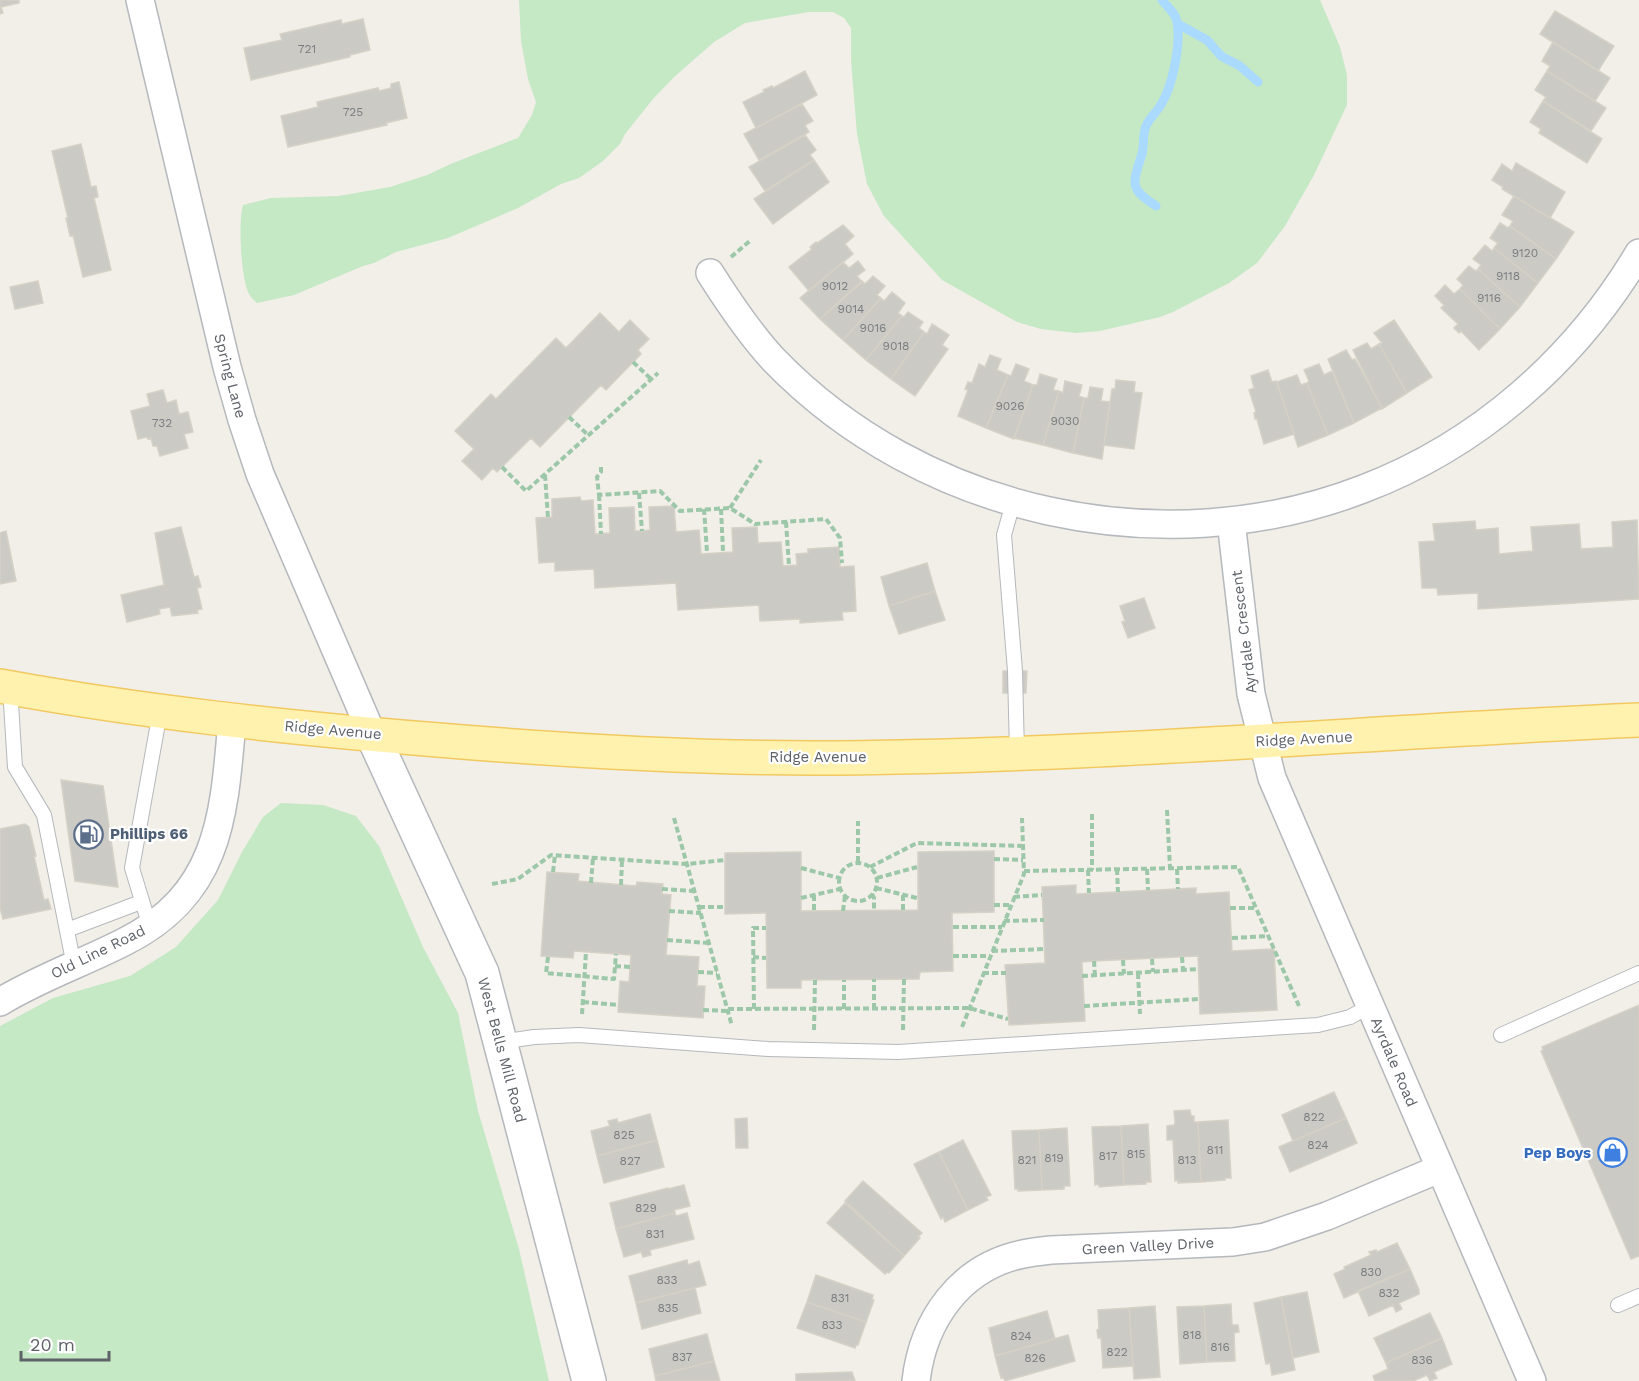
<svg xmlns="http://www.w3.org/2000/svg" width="1639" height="1381" viewBox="0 0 1639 1381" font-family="'Work Sans',sans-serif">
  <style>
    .green { fill: #c5e8c5 }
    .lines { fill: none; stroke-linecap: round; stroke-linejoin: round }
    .stream { stroke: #aadaff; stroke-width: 9 }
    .building { fill: #cccac5; stroke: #d6d1c6; stroke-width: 1.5 }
    .service-casing { stroke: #b5b8bc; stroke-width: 16 }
    .minor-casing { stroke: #b5b8bc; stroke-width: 30 }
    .tertiary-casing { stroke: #b5b8bc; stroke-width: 36 }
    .primary-casing { stroke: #f2c960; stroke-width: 36 }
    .path { stroke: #9cc7a9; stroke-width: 4; stroke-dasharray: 6 3; stroke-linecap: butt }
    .service { stroke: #fff; stroke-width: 14 }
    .minor { stroke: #fff; stroke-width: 27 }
    .tertiary { stroke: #fff; stroke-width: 33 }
    .primary { stroke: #fff2af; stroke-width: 33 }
    .labels { text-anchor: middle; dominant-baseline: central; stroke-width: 4.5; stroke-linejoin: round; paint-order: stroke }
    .number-label { font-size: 12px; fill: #7a7d7f }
    .street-label { font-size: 15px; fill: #5f6368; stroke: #fff }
    .service-label { font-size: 15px; font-weight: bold; fill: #4e5e75; stroke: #fff; text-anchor: start }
    .shop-label { font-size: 15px; font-weight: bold; fill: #366cbe; stroke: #fff; text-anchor: end }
  </style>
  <rect width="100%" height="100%" fill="#f1efe8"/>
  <path class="green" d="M519,0h801l20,47 7,28v30l-33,70 -29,51 -28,37 -28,20 -56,29 -13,5 -60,14 -24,2 -35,-4 -24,-7 -75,-42 -58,-64 -17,-32 -10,-50 -6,-74v-32l-7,-10 -11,-6h-24l-64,11 -31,19 -41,36 -20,21 -28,35 -5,10 -17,17 -24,17 -18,6 -43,24 -70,30 -52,14 -22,11 -11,3 -69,29 -37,8c-3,-3 -7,-6 -9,-11 -7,-17 -10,-69 -5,-87l28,-7 68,-2 51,-9 37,-12 26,-12 65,-25 14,-23 4,-13 -8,-23 -7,-38z
    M281,803l42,2 33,11 23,30 44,101 35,66 20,98 41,138 30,132h-549v-355l53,-28 77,-22 46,-29 42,-47 24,-48 21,-35z"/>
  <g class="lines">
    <path class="stream" d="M1178,24l29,16 14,16 19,10 18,16
      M1156,206c-26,-17 -24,-21 -15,-49 4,-10 1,-22 5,-31 4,-9 12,-15 16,-23 11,-19 19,-59 15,-81 -1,-9 -10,-15 -15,-22"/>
  </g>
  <path class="building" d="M0,0h19v3l-18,4 2,6 -3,1z
    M1555,11l59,35 -16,25 -58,-37z
    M363,19l7,31 -20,5v2l-99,23 -7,-32 38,-8 -2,-6 61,-14 1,4z
    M1553,42l57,36 -15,23 -48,-30 3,-5 -8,-5z
    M805,71l12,24 -61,33 -13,-26 21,-10 -1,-2 9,-4 1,2z
    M1547,71l59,37 -15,23 -48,-30 3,-4 -11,-7z
    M399,82l8,36 -21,5 1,2 -99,22 -7,-31 37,-9 -1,-5 61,-14 1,3 12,-3v-4z
    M1543,101l59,38 -15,24 -48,-30 2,-4 -11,-7z
    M802,104l11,17 -8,4 4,7 -50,28 -15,-26z
    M805,135l11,15 -6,5 4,5 -49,31 -16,-24z
    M81,144l10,43 5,-1 2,11 -4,1 17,72 -28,7 -10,-42 -3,1 -4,-18h2l-16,-67z
    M814,160l15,22 -56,42 -19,-25z
    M1516,163l49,29 -15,26 -48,-29 1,-2 -11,-7 10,-16 10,7z
    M1514,196l60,36 -18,27 -46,-33 3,-5 -11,-6z
    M1500,223l8,5 2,-2 46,33 -18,24 -44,-35 4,-5 -8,-5z
    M843,225l11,11 -9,8 8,10 -44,37 -20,-24 23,-18 -2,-2 6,-5 1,1z
    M1485,245l7,6 2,-3 44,35 -18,24 -42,-38 3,-4 -8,-6z
    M858,261l7,9 -8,6 5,6 -42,37 -20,-21 43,-36 6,6z
    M1469,266l7,5 2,-2 42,38 -20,22 -40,-40 3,-4 -6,-6z
    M873,276l12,10 -8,9 4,3 -38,42 -23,-21 42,-38 3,3z
    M38,281l5,22 -28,6 -5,-22z
    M1445,285l9,9 6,-5 40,40 -21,21 -18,-19 -2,2 -5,-5 4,-4 -17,-16 3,-3 -9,-9z
    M892,292l13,11 -7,10 4,3 -36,44 -23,-20 38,-42 3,3z
    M908,312l15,10 -4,6 5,4 -33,47 -25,-19 36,-44 2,1z
    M600,313l19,19 11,-12 19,19 -11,11 3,4 -35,36 -5,-5 -61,62 -9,-9 -34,34 -4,-4 -11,12 -20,-19 12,-12 -19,-18 36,-37 5,5 60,-61 10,10z
    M1394,320l38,57 -25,16 -28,-49 3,-1 -8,-10z
    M932,324l17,11 -7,10 6,4 -33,47 -24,-17 33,-47 3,2z
    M1367,343l4,6 8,-5 28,49 -25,16 -29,-59z
    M1346,350l6,10 3,-1 27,49 -28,15 -26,-64z
    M990,355l11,4 -4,11 11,5 -22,53 -28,-12 10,-26 -3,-1 3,-7 4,1 7,-19 6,3z
    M1016,364l13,5 -5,12 9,4 -19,54 -28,-11 22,-53 3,1z
    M1319,364l5,11 8,-4 22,52 -26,12 -21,-52 2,-2 -5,-11z
    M1268,370l4,12 4,-1 18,53 -30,10 -7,-25h-2l-1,-6 2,-1 -7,-22 5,-2 -3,-12z
    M1040,374l17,5 -4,11 6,1 -16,54 -29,-7 19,-53h4z
    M1297,375l4,10 6,-2 21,52 -30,12 -21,-65z
    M1116,380l19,2 -1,10 8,1 -8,56 -30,-4 8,-56h3z
    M1065,381l17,4 -3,11 5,2 -11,55 -30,-8 16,-54 4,2z
    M1090,387l13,2 -2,12 9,1 -8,57 -29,-6 11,-55h4z
    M163,390l4,13 9,-3 3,14 9,-2 5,20 -9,2 4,14 -28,8 -3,-10h-4l-2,-8 -3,1 -1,-2 -9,2 -7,-28 19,-5 -3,-12z
    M580,497l1,4 12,-1 2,34 15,-1 -1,-25 25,-1 1,24h7l8,-1 -1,-23 25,-1 2,26 23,-2 2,24 32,-2 -1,-24 25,-1 1,16 23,-1 2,24 14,-1 -1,-11 12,-1v-4l31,-2 1,20 14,-1 2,45 -14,1 1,8 -43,3v-4l-40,2 -1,-16 -81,5 -2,-27 -81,5 -1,-19 -39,2v-9l-16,1 -3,-45 16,-1v-18z
    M1637,520l2,79 -161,10v-16l-40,2 -1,-7h-15l-3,-46 16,-1 -2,-17 42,-3 1,9 22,-2 1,26 34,-3 -2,-24 48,-3 2,25 32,-2 -1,-25z
    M181,527l13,50 4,-1 3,11 -4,1 5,21 -5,1 1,3 -26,3 -2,-9 -11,2 1,5 -33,8 -6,-27 43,-10 -9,-52z
    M6,531l10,50 -16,3v-51z
    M927,563l8,28 -46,15 -8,-29z
    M935,591l10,29 -46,14 -10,-28z
    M1144,598l11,30 -27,10 -6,-16 3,-1 -5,-15z
    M1003,671h24l-1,22h-23z
    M61,780l42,6 15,101 -43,-6z
    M25,824l4,3 7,29h-2l10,44 4,-1 3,10 -48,10 -3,-11v-79z
    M994,851v61l-42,1 1,58 -33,1 -1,7 -118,1v8h-34l-1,-75 -41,1v-61l76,-1v59l117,-1v-58z
    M547,872l32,2 -1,7 58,5 1,-4 26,2 -1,10 9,1 -5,60 33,2 -2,29h8l-2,32 -85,-6 2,-31 9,1 2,-27 -57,-4 -1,7 -32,-2z
    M1076,885v9l120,-6v6l33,-2 3,59 42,-2 3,61 -77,4 -2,-58 -104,5 -12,1 3,59 -76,4 -4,-60 40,-2 -3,-76z
    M1639,1005v251l-8,3 -90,-208 2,-1 -1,-3z
    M1334,1092l12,26 -53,23 -11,-26z
    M1190,1110l1,6h3v6h4l3,60 -23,1v-3l-3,1 -2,-41h-6v-14l7,-1 1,-2 -1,-12z
    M650,1114l7,26 -60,16 -6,-25 19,-5 -2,-5 9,-2 1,4z
    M747,1118l1,30h-12l-1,-29z
    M1346,1118l11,25 -67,29 -11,-25z
    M1228,1120l3,58h-6v2l-24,2 -3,-60z
    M1148,1124l3,58h-5v2l-22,1 -3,-59z
    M1121,1126l3,59 -25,2v-3l-4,1 -3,-58z
    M1067,1128l3,58h-6v3l-22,1 -3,-60z
    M1039,1130l3,60 -24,1v-2h-3l-3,-58z
    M657,1140l7,27 -60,16 -7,-27z
    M963,1140l28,55 -5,2 2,3 -20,10 -29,-58z
    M939,1152l29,58 -23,12 -2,-5 -2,2 -27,-55z
    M863,1181l59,52 -4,4 2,1 -16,18 -59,-55z
    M684,1185l6,21 -16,4 1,3 -59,16 -6,-26 58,-15v1z
    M845,1203l59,53 -15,17 -1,-1 -3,2 -58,-51z
    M675,1213l1,3 11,-3 7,26 -44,11 1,5 -8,2 -2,-5 -17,5 -8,-28z
    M1397,1243l13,26 -66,29 -10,-24 11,-5 -1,-2 27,-12 -2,-3 7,-2 1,2z
    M687,1260l1,5 11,-4 7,24 -70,18 -7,-27z
    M1410,1269l9,21v4l-20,9 3,6 -6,3 -3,-7 -24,11 -11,-25z
    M816,1275l57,20 -1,5h2l-8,22 -59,-20z
    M695,1288l6,25 -59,16 -6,-26z
    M1307,1292l12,60 -26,6 -12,-61z
    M1281,1297l14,73 -23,5 -2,-12 -4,1 -12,-61z
    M807,1302l59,20 -8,23h-2l-1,3 -58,-20z
    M1231,1304l1,21h6l1,7 -5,1 1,28 -28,1 -3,-56z
    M1155,1306l5,71 -26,2 -5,-71z
    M1204,1306l3,56 -27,2 -3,-57z
    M1129,1308l4,58 -30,2 -2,-30h-3l-1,-8 2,-1 -1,-19z
    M1047,1311l8,28 -60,17 -6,-28z
    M1430,1313l12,25 -56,25 -12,-25z
    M707,1334l7,27 -59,15 -6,-27z
    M1068,1335l7,26 -70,20 -2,-4 -2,1 -6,-22z
    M1442,1338l10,26 -18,8 3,6 -7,3 -3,-6 -14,6h-38l-2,-5 15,-7 -2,-6z
    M714,1361l6,20h-64l-1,-5z
    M852,1372l3,9h-59v-7z"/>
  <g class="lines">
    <defs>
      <path id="service" d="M1013,503l-9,32 11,136 2,83
        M10,688l5,79 29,48 30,151
        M150,927l-18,-59 28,-156
        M67,930l74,-28
        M1501,1035l138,-62
        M501,1042l33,-5 45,-2 189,14 130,3 420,-27 32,-8 20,-11
        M1618,1305l21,-9"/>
      <path id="minor" d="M140,0l87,367 15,53 18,54 112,260
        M710,273c19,30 39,60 63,86 149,155 390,207 590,130 116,-44 213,-130 276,-236
        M1231,521l20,173 21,84 260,603
        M0,1002c39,-24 83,-39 124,-60 96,-48 100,-126 108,-221
        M916,1381c7,-61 44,-114 107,-127 9,-2 19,-3 28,-4l182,-8 32,-5 62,-21 112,-47"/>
      <path id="tertiary" d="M372,734l110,239 107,408"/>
      <path id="primary" d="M0,686c141,26 283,41 426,53 129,11 258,19 388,19 275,-1 550,-26 825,-38"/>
    </defs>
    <use href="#service" class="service-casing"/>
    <use href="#minor" class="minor-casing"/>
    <use href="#tertiary" class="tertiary-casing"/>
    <use href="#primary" class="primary-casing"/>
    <path class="path" d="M731,257l20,-17
      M633,362l18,17
      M569,417l19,18
      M502,467l24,24 132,-118
      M601,467v5l-4,5 2,18 61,-4 20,20 50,-3 25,16 71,-5 14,19 2,25
      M545,475l3,43
      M639,493l3,38
      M599,495l2,39
      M730,508l31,-48
      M704,509l3,43
      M721,509l2,42
      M786,522l3,44
      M1167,810l3,58
      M1092,814v56
      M674,818l58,208
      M994,859l29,1
      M858,862v-41
      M839 882a19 19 0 1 1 38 0a19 19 0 1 1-38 0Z
      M870,867l47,-24 106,3
      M801,868l38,10
      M1117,869l1,23
      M1147,869l1,21
      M1177,869l1,20
      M1088,870l1,23
      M1024,871l214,-4 61,139
      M553,872l2,-17
      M877,878l40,-11
      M591,883l2,-25
      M492,884l26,-5 33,-24 136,9 38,-4
      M621,885l1,-25
      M876,888l41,10
      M662,889l32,2
      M872,894l2,4v13
      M814,895v16
      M903,895v15
      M1014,897l28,-2
      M801,898l39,-9
      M994,905h17
      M699,907h26
      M1230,908h25
      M669,911l32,2
      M843,911l2,-15
      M1004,921l40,-1
      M953,927h49
      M1232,938l36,-2
      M667,940l41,3
      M992,951l53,-2
      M953,956h37
      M548,957l-2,16 68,6 2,-25
      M753,957l13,1
      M1182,957l1,13
      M1152,959l1,13
      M1123,960l1,14
      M1094,961l1,15
      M615,966l15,1
      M698,972l19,1
      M983,973h23
      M1138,973l2,41
      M1082,976l116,-7
      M583,1002l36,3
      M1084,1006l115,-7
      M728,1009l241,-1 39,11
      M754,1009l-1,-81h13
      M844,1009v-29
      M874,1009v-30
      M703,1010l25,1
      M582,1014l4,-62
      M962,1027l62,-153 -2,-56
      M814,1030l1,-50
      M903,1030l1,-51"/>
    <use href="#service" class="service"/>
    <use href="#minor" class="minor"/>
    <use href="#tertiary" class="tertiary"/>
    <use href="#primary" class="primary"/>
  </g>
  <defs>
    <symbol id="fuel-ring" viewBox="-11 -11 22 22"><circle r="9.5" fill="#fff" stroke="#5c6f8a" stroke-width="1.5"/><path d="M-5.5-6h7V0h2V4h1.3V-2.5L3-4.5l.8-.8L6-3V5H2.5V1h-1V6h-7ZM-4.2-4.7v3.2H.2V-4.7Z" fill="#5c6f8a"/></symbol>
    <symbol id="shop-ring" viewBox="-11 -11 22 22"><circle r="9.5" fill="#fff" stroke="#3f7fe0" stroke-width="1.5"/><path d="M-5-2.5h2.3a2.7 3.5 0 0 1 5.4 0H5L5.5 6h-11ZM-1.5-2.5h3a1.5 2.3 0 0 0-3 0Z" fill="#3f7fe0"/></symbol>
  </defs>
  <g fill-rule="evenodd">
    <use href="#fuel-ring" x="72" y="818" width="33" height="33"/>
    <use href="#shop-ring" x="1596" y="1136" width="33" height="33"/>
  </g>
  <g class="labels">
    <g class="number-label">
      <text x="307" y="49">721</text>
      <text x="353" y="112">725</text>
      <text x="1525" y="253">9120</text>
      <text x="1508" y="276">9118</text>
      <text x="835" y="286">9012</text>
      <text x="1489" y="298">9116</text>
      <text x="851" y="309">9014</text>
      <text x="873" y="328">9016</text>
      <text x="896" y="346">9018</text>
      <text x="1010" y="406">9026</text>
      <text x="1065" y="421">9030</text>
      <text x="162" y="423">732</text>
      <text x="1314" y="1117">822</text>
      <text x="624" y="1135">825</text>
      <text x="1318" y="1145">824</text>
      <text x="1215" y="1150">811</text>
      <text x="1136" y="1154">815</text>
      <text x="1108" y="1156">817</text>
      <text x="1054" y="1158">819</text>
      <text x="1027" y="1160">821</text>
      <text x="1187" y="1160">813</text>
      <text x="630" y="1161">827</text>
      <text x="646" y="1208">829</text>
      <text x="655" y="1234">831</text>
      <text x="1371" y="1272">830</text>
      <text x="667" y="1280">833</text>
      <text x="1389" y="1293">832</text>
      <text x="840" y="1298">831</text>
      <text x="668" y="1308">835</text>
      <text x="832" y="1325">833</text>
      <text x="1192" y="1335">818</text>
      <text x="1021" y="1336">824</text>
      <text x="1220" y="1347">816</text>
      <text x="1117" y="1352">822</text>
      <text x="682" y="1357">837</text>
      <text x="1035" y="1358">826</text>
      <text x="1422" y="1360">836</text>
    </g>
    <g class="street-label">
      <text transform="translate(230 376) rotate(75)">Spring Lane</text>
      <text transform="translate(1244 632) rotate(-97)">Ayrdale Crescent</text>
      <text transform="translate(333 730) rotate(5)">Ridge Avenue</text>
      <text transform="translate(1304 739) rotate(-3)">Ridge Avenue</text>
      <text x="818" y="757">Ridge Avenue</text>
      <text transform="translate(98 952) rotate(-26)">Old Line Road</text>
      <text transform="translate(502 1050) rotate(75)">West Bells Mill Road</text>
      <text transform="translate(1394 1062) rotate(67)">Ayrdale Road</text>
      <text transform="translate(1148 1246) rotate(-3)">Green Valley Drive</text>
    </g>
    <g class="service-label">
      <text x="110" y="834">Phillips 66</text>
    </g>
    <g class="shop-label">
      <text x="1591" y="1153">Pep Boys</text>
    </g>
  </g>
  <path d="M21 1351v9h88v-9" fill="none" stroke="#5f6368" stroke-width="3"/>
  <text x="30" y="1351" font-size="18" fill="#5f6368" stroke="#ffffff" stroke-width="4.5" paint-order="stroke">20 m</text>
</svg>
